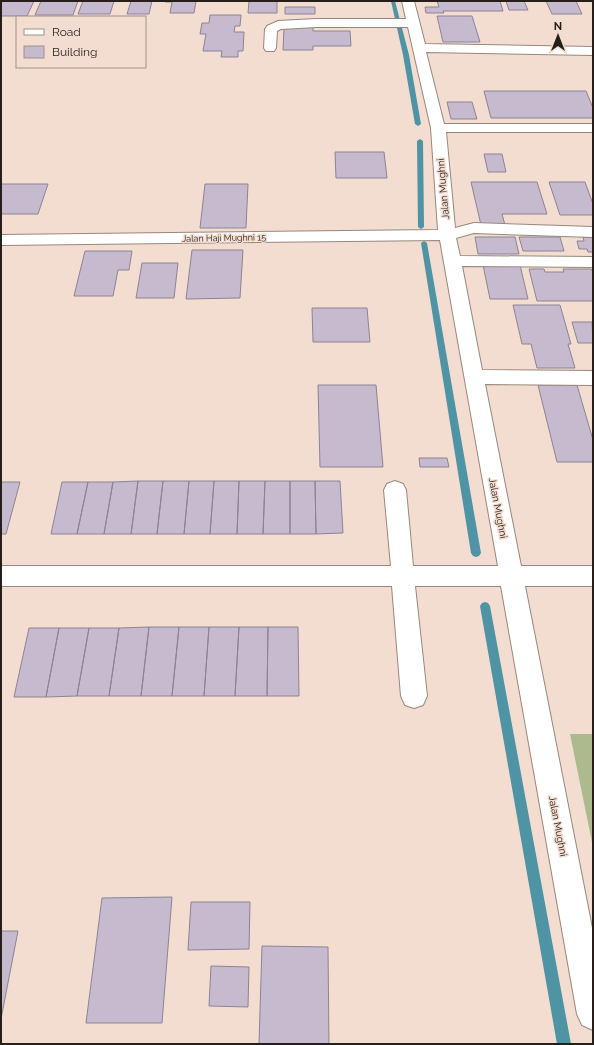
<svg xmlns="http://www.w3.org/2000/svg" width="594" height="1045" viewBox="0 0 594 1045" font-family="Raleway,sans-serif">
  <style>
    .green { fill: #adba8d }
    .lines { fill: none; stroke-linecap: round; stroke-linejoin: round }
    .stream { fill: #4e94a4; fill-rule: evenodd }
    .building { fill: #c6bbce; stroke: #8d8395 }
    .minor-casing { stroke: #9a877b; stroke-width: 2 }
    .minor { fill: #fff; fill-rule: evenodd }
    .labels { text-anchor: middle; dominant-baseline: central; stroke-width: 3; stroke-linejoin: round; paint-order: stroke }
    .far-street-label { font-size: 9px; fill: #251e19; stroke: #f2ddd0 }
    .street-label { font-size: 10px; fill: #251e19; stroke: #f2ddd0 }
  </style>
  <rect width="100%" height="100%" fill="#f2ddd0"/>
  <path class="green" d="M570,734h23v113z"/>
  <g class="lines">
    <path class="stream" d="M391,1h4l14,54 12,69 -3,2 -3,-2 -12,-69z
      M420,139l3,2 1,86 -3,2 -3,-2 -1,-86z
      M424,241l3,2 54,310 -2,3 -3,1 -3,-1 -2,-3 -50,-310z
      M485,602l3,1 2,3 81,438h-14l-77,-438 2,-3z"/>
  </g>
  <path class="building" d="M1,1h33l-7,15h-26z
    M41,1h37l-5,14h-38z
    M83,1h31l-4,13h-32z
    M131,1h21l-3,13h-22z
    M166,1h30l-2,12h-24l2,-11h-7z
    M249,1h28v12h-29z
    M437,1h63l3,10h-60l1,2h-18l-1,-6h14z
    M506,1h18l4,9h-19z
    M546,1h30l6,13h-30z
    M285,7h30v7h-30z
    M210,15h31l-1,11h-5l-1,6h10l-1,19h-5v6h-17l1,-6h-19l3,-17h-6l2,-11h7z
    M437,16h35l8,26h-37z
    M284,27h29v4h37l1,15h-38v4h-30z
    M484,91h102l7,17v10h-102z
    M447,102h25l5,17h-26z
    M335,152h49l3,26h-51z
    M484,154h18l4,18h-18z
    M471,182h66l10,32h-45l3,11h-24z
    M549,182h36l8,22v11h-33z
    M1,184h47l-10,30h-37z
    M205,184h43l-2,44h-46z
    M475,237h40l4,17h-41z
    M519,237h41l4,14h-41z
    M583,237h10v15h-5l-1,-3h-8l-2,-8h7z
    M192,250h51l-3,48 -54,1z
    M85,251h47l-3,19h-11l-5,26h-39z
    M142,263h36l-4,35h-38z
    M483,265h37l8,34h-38z
    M529,269h15l1,3h19l-1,-3h28l2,3v29h-56z
    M513,305h47l11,39h-3l7,24h-38l-6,-24h-9z
    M312,308h55l3,34h-57z
    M572,322h20l1,21h-15z
    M318,385h58l7,82h-63z
    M538,385h39l16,55v22h-36z
    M419,458h28l2,9h-29z
    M138,481l-7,53h-27l9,-52z
    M138,481h25l-6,53h-26z
    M163,481h26l-5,53h-27z
    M189,481h25l-4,53h-26z
    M214,481h25l-2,53h-27z
    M239,481h26l-2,53h-26z
    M265,481h25v53h-27z
    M290,481h25l1,53h-26z
    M315,481h25l3,52 -27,1z
    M1,482h19l-14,52h-5z
    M62,482h26l-11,52h-26z
    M88,482h25l-9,52h-27z
    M149,627l-8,69h-32l10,-68z
    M149,627h30l-7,69h-31z
    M179,627h30l-5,69h-32z
    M209,627h30l-4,69h-31z
    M239,627h29l-1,69h-32z
    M268,627h30l1,69h-32z
    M29,628h30l-13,69h-32z
    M59,628h30l-12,68 -31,1z
    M89,628h30l-10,68h-32z
    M172,897l-10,126h-76l16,-125z
    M191,902h59l-1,47 -61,1z
    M1,931h17l-17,88z
    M262,946l66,1 1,97h-70z
    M211,966l38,1 -1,40 -39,-1z"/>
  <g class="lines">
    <defs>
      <path id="minor" d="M402,1h12l11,43 168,3v8l-167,-3 18,72h149v8h-147l9,96 19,-5 119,4v10l-119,-4 -18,5 4,18 133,1v10l-131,-1 20,104 111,1v14l-108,-1 36,182h72v20h-68l68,347v97l-11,-5 -5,-11 -76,-428h-86l12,110 -4,9 -9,3 -9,-3 -4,-9 -9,-110h-391v-20h390l-7,-76 3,-6 8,-3 8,3 3,6 7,76h85l-58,-326 -439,5v-10l437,-5 -7,-102 -23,-101h-92l-35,2 -4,2 -1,17 -2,3h-8l-2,-3 1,-19 2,-3 11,-5 38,-2h90z"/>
    </defs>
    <use href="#minor" class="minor-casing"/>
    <use href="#minor" class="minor"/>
  </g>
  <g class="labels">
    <g class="far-street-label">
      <text transform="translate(224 238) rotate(-1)">Jalan Haji Mughni 15</text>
    </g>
    <g class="street-label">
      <text transform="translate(443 189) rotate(-95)">Jalan Mughni</text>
      <text transform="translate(498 508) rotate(79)">Jalan Mughni</text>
      <text transform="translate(558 826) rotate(79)">Jalan Mughni</text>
    </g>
  </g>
  <rect width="594" height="1045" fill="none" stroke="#251e19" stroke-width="4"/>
  <rect x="16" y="16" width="130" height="52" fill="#f2ddd0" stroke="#a09187"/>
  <rect x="24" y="29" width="20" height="6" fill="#ffffff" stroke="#a09187"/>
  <text x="52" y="36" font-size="12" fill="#251e19">Road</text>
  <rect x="24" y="46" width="20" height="12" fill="#c6bbce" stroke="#a09187"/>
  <text x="52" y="56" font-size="12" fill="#251e19">Building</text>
  <g transform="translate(558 36)" stroke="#f2ddd0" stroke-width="3" paint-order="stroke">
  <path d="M0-3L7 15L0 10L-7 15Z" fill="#251e19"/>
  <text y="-6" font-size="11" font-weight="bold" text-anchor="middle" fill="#251e19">N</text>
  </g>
</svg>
